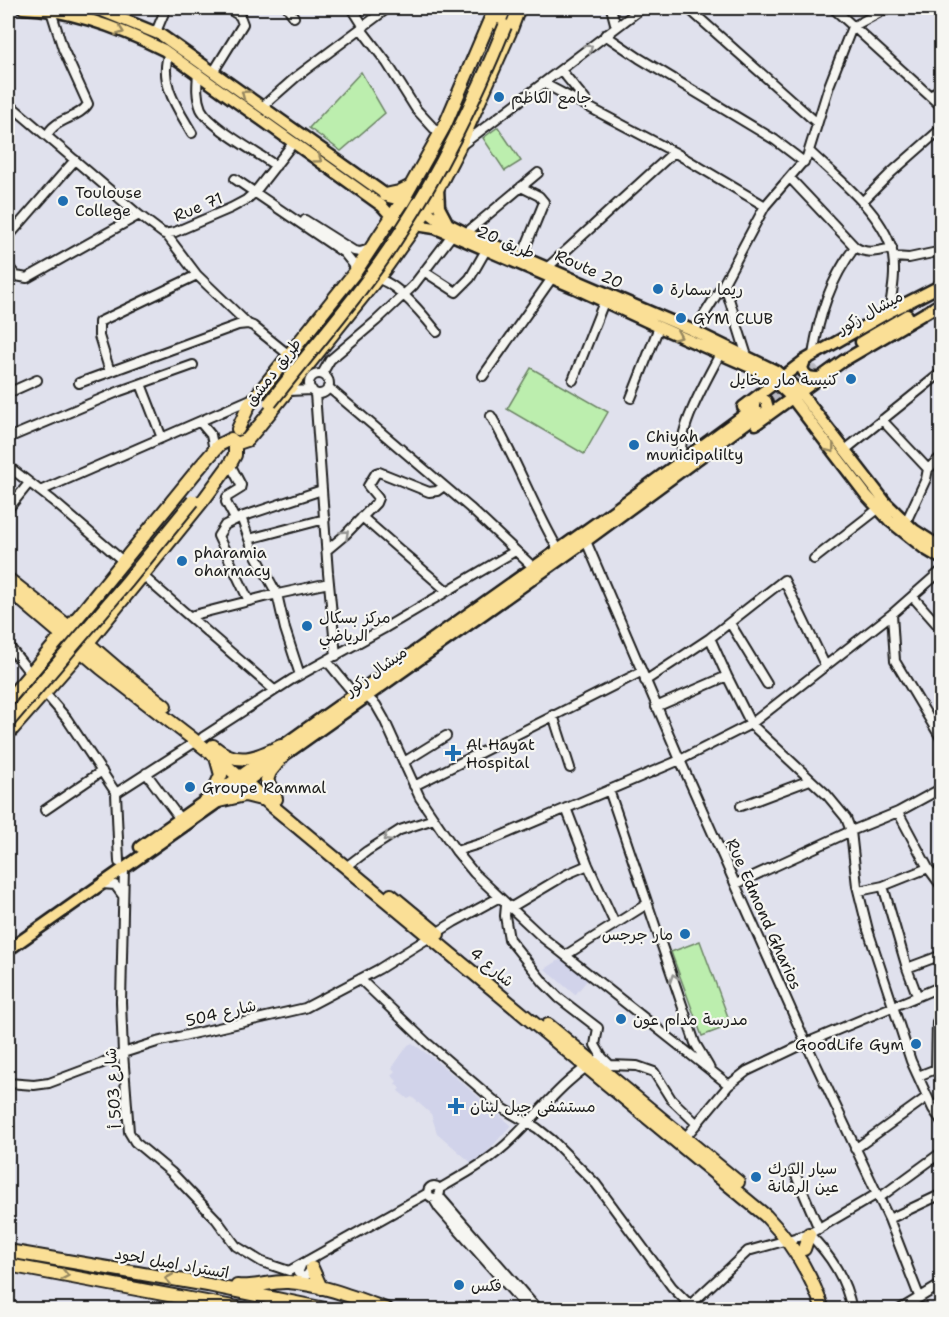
<svg xmlns="http://www.w3.org/2000/svg" width="949" height="1317" viewBox="0 0 949 1317" font-family="'Shantell Sans','Playpen Sans Arabic',sans-serif">
  <style>
    .built { fill: #d1d3ea }
    .green { fill: #bceeae; stroke: #6c8565; stroke-width: 1.5 }
    .lines { fill: none; stroke-linecap: round; stroke-linejoin: round }
    .major-tunnel { stroke: #b9bac3; stroke-width: 10; stroke-dasharray: 10 5; stroke-linecap: butt }
    .minor-casing { stroke: #1c1c1c; stroke-width: 12 }
    .major-casing { stroke: #1c1c1c; stroke-width: 15 }
    .highway-casing { stroke: #1c1c1c; stroke-width: 16 }
    .minor { stroke: #f6f6f2; stroke-width: 8 }
    .major { stroke: #fadf96; stroke-width: 10 }
    .highway { stroke: #fadf96; stroke-width: 12 }
    .highway-bridge-casing { stroke: #1c1c1c; stroke-width: 16; stroke-linecap: butt }
    .highway-bridge { stroke: #fadf96; stroke-width: 12 }
    .oneway { stroke: #96875f }
    .oneway2 { stroke: #949492 }
    .poi-dot { fill: #1f6fb2; stroke: #f6f6f2; stroke-width: 2 }
    .labels { text-anchor: middle; dominant-baseline: central; stroke-width: 4.5; stroke-linejoin: round; paint-order: stroke }
    .poi-label { font-size: 16px; fill: #1c1c1c; stroke: #f6f6f2; text-anchor: start }
    .street-label { font-size: 16px; fill: #1c1c1c; stroke: #f6f6f2 }
  </style>
  <rect width="100%" height="100%" fill="#e0e1ed"/>
  <filter id="ink" filterUnits="userSpaceOnUse"><feTurbulence type="fractalNoise" baseFrequency=".0167" numOctaves="2"/><feDisplacementMap in="SourceGraphic" scale="12" xChannelSelector="R" yChannelSelector="G"/><feConvolveMatrix kernelMatrix="1 2 1 2 8 2 1 2 1" color-interpolation-filters="sRGB"/></filter>
  <g filter="url(#ink)">
    <path class="built" d="M564,957l25,21 -14,17 -30,-26z
      M412,1043l21,15 78,67 -36,41 -38,-33 -6,-19 -19,-17 -4,2 -10,-8 2,-3 -5,-4 2,-3 -6,-6 4,-4 -3,-3 16,-23z"/>
    <path class="green" d="M361,72l24,41 -44,38 -32,-23z
      M498,127l23,34 -16,10 -22,-33z
      M531,368l77,44 -24,42 -77,-45z
      M700,941l31,84 -29,11 -31,-84z"/>
    <g class="lines">
      <path class="major-tunnel" d="M757,405l57,-43
        M763,411l57,-43"/>
      <defs>
        <path id="minor" d="M288,8l6,9
          M352,8l12,19
          M611,8l5,19
          M688,8l129,115
          M833,8l109,99
          M361,29l26,34 29,46 24,26
          M156,32l10,-24
          M605,35l34,23 136,82 29,22
          M169,53c-11,29 9,56 23,80
          M561,70l27,33
          M214,71l29,-47 -3,-8 -13,-8
          M198,73c-1,12 -2,24 3,36 9,18 57,44 75,57
          M543,83l131,69 91,54
          M931,97l11,-12
          M8,103l131,112 25,19 11,-2 56,-24 15,-8 9,-8 39,-50
          M262,107l34,-30 92,-69
          M47,136c7,-18 32,-17 41,-32l-25,-55 -12,-38
          M463,144l179,-136
          M810,152c28,27 77,64 83,104 3,19 -1,37 -4,56
          M790,178l65,69c12,8 23,4 37,1
          M235,179l109,74 9,11 3,7
          M521,187l18,9 5,6 -22,54
          M862,202l30,-30 50,-44
          M305,220l49,31 6,1 10,-3
          M466,233l72,-60
          M166,234l31,41 51,49
          M8,237l67,-77
          M894,257l15,1 33,-7
          M8,266l8,10 11,2 112,-63
          M548,267l126,-115
          M425,272l31,20 14,-14 16,-28
          M377,279c20,3 48,38 60,53
          M724,283l23,73
          M934,306l8,15
          M694,331l30,-48 41,-77 42,-49 22,-71 23,-59 36,-19
          M813,355c6,-40 17,-75 42,-108
          M110,372l-11,-36v-14l98,-47
          M322,374l8,-14 46,-39 37,-35 39,-51
          M309 384a10 10 0 1 1 20 0a10 10 0 1 1-20 0Z
          M483,376l69,-98
          M573,380l31,-78
          M79,383l159,-58 10,-1 5,2 36,29
          M141,384l21,54
          M328,387l142,121 63,59
          M288,391l24,-1
          M8,393l29,-13
          M315,393l13,180 8,83
          M631,398l28,-71
          M491,416c25,43 42,90 67,133
          M882,420l46,49 -2,10 -20,43
          M200,422l11,13 3,15
          M8,438l112,-47 73,-26
          M845,450l97,-78
          M681,453c-1,-28 26,-74 39,-99
          M230,464l11,21 -1,4 -13,8 -1,5 9,17
          M8,466l45,35 70,60
          M928,469l14,-13
          M40,491l211,-92
          M8,509l21,-26
          M241,517l-16,8 -7,11 31,65
          M362,517l85,74
          M249,539l76,-20
          M586,541l94,219 126,283 83,176 30,77
          M327,550l18,-15 31,-32 2,-5 -10,-12 8,-13 3,-1 50,20 8,-1 7,-5
          M814,559l64,-50
          M143,576l131,114
          M913,597l29,33
          M892,614l3,47 47,79
          M190,616l74,-19 65,-14
          M730,623l37,61
          M8,645l22,28
          M327,661l27,33
          M825,665l-41,-85 -74,58 17,38 24,48 76,71 19,23 5,13 6,55 11,44 43,131 22,48 9,13
          M300,675l-15,-46 -8,-35 -24,-44 -12,-33 81,-27
          M645,681l65,-43
          M44,692l23,27 49,74 3,69
          M366,696l10,9 8,14 36,79 36,53 18,22 68,64 187,148
          M656,707l71,-31
          M553,715l17,53
          M203,737l88,-57 92,-51 132,-78
          M404,762l42,-26
          M146,773l34,46
          M414,786l227,-114
          M609,790l86,253 14,24
          M116,793l81,-52
          M741,806l69,-26
          M566,808l22,57 27,59
          M45,810l57,-39
          M898,812l30,56 14,19
          M456,851l33,-10 191,-81 71,-36 141,-110 50,-44
          M124,867l-3,135 2,51 6,79 6,10 36,30 45,47 20,27 26,16 27,9 139,-78
          M346,867l21,-16 33,-21 34,-11
          M102,884l13,1 8,11
          M736,884l115,-53 47,-19 44,-24
          M883,886l24,82 35,-13
          M859,891l24,-5 45,-18
          M510,908l57,-34 21,-9
          M566,955l81,-51
          M907,968l10,27
          M360,979l66,63 78,67 33,19 15,12 44,44 76,103 23,23
          M602,1057l8,8 27,1 17,6 17,27 26,25
          M918,1076l18,-7 1,-47
          M8,1083l26,2 15,-2 51,-19 23,-11 34,-11 148,-34 74,-39 75,-47 44,-24
          M684,1139l45,-54 18,-14 59,-28 136,-57
          M855,1149l72,-52
          M794,1171l25,58
          M428 1192a6 6 0 1 1 12 0a6 6 0 1 1-12 0Z
          M439,1189c26,-15 52,-29 73,-50 30,-29 53,-61 90,-82l-7,-12 3,-17 -39,-30 -15,-15 -35,-44 -4,-23 1,-11
          M439,1196l99,114
          M433,1198l6,10 90,102
          M879,1198l63,-46
          M889,1219l53,-25
          M809,1234c22,22 37,45 43,76
          M301,1266l-3,7 5,4 4,-2 5,-7
          M690,1305l58,-54 61,-17 68,-40
          M899,1310l43,-26"/>
        <path id="major" d="M23,8c48,2 97,20 141,42l218,156 10,11 11,6 32,5 17,7 121,52 86,40 91,40 20,10 22,21 74,97 24,26 35,28 17,10
          M95,8l66,27 228,162 27,6 20,15 30,15 228,98 82,40 24,21 86,111 28,27 28,18
          M438,188l1,19 9,17
          M861,342l46,-27
          M805,360l-3,8c3,9 8,10 17,10
          M751,401l10,-3 5,3 2,7 -6,10
          M743,407l62,-47 84,-48 53,-27
          M756,424l87,-63 99,-58
          M140,847l473,-336 142,-104
          M8,950l237,-167 341,-242 174,-128"/>
        <path id="highway" d="M498,24l7,-16
          M385,195l14,-3 12,-6
          M238,429l11,-24 107,-134 47,-71 42,-75 50,-117
          M238,443l9,-3 12,-14 125,-156 42,-59 33,-64 51,-115 9,-24
          M8,579l61,48 50,43 46,36
          M8,589l93,79 114,88 56,49 495,411c27,28 45,57 57,94
          M8,700l75,-89 116,-143 20,-23 12,-6
          M8,734l73,-83 124,-153 25,-34 5,-9v-8
          M213,746c24,21 43,12 68,0
          M212,795l9,-20 -5,-18
          M276,799l-9,-19 3,-8 12,-15
          M219,801l26,-6 16,4
          M391,895l47,39
          M548,1025l190,157
          M804,1249l5,-15
          M8,1251l200,34 122,25
          M8,1265l241,45
          M312,1268l9,20
          M237,1286c18,2 34,-5 51,-4 34,2 68,16 100,28"/>
      </defs>
      <use href="#minor" class="minor-casing"/>
      <use href="#major" class="major-casing"/>
      <use href="#highway" class="highway-casing"/>
      <use href="#minor" class="minor"/>
      <use href="#major" class="major"/>
      <use href="#highway" class="highway"/>
      <defs>
        <path id="highway-bridge" d="M270,403c43,-56 92,-110 130,-170 43,-66 76,-135 105,-207
          M8,722l119,-140 66,-81"/>
      </defs>
      <use href="#highway-bridge" class="highway-bridge-casing"/>
      <use href="#highway-bridge" class="highway-bridge"/>
    </g>
    <defs><path id="oneway-chevron" d="M-2-3.5L2.5 0L-2 3.5" fill="none" stroke-width="1.6" stroke-linecap="round" stroke-linejoin="round" transform="scale(1.5)"/></defs>
    <g class="oneway">
      <use href="#oneway-chevron" transform="translate(120 31) rotate(20)"/>
      <use href="#oneway-chevron" transform="translate(245 94) rotate(-143)"/>
      <use href="#oneway-chevron" transform="translate(318 159) rotate(36)"/>
      <use href="#oneway-chevron" transform="translate(678 336) rotate(23)"/>
      <use href="#oneway-chevron" transform="translate(831 449) rotate(52)"/>
      <use href="#oneway-chevron" transform="translate(65 1275) rotate(11)"/>
      <use href="#oneway-chevron" transform="translate(169 1279) rotate(-170)"/>
    </g>
    <g class="oneway2">
      <use href="#oneway-chevron" transform="translate(589 48) rotate(-38)"/>
      <use href="#oneway-chevron" transform="translate(345 534) rotate(-43)"/>
      <use href="#oneway-chevron" transform="translate(387 838) rotate(148)"/>
      <use href="#oneway-chevron" transform="translate(674 978) rotate(-109)"/>
    </g>
  </g>
  <g class="poi-dot">
    <circle cx="499" cy="97" r="6"/>
    <circle cx="63" cy="201" r="6"/>
    <circle cx="658" cy="289" r="6"/>
    <circle cx="681" cy="318" r="6"/>
    <circle cx="851" cy="379" r="6"/>
    <circle cx="634" cy="445" r="6"/>
    <circle cx="182" cy="561" r="6"/>
    <circle cx="307" cy="626" r="6"/>
    <path d="M450 744h6v6h6v6h-6v6h-6v-6h-6v-6h6z"/>
    <circle cx="190" cy="787" r="6"/>
    <circle cx="685" cy="934" r="6"/>
    <circle cx="621" cy="1019" r="6"/>
    <circle cx="916" cy="1044" r="6"/>
    <path d="M453 1097h6v6h6v6h-6v6h-6v-6h-6v-6h6z"/>
    <circle cx="756" cy="1177" r="6"/>
    <circle cx="459" cy="1285" r="6"/>
  </g>
  <g class="labels">
    <g class="poi-label">
      <text x="511" y="97">جامع الكاظم</text>
      <text x="75" y="192">Toulouse<tspan x="75" dy="18">College</tspan></text>
      <text x="670" y="289">ريما سمارة</text>
      <text x="693" y="318">GYM CLUB</text>
      <text x="839" y="379" text-anchor="end">كنيسة مار مخايل</text>
      <text x="646" y="436">Chiyah<tspan x="646" dy="18">municipalilty</tspan></text>
      <text x="194" y="552">pharamia<tspan x="194" dy="18">oharmacy</tspan></text>
      <text x="319" y="617">مركز بسكال<tspan x="319" dy="18">الرياضي</tspan></text>
      <text x="466" y="744">Al Hayat<tspan x="466" dy="18">Hospital</tspan></text>
      <text x="202" y="787">Groupe Rammal</text>
      <text x="673" y="934" text-anchor="end">مار جرجس</text>
      <text x="633" y="1019">مدرسة مدام عون</text>
      <text x="904" y="1044" text-anchor="end">GoodLife Gym</text>
      <text x="470" y="1106">مستشفى جبل لبنان</text>
      <text x="768" y="1168">سيار الدرك<tspan x="768" dy="18">عين الرمانة</tspan></text>
      <text x="471" y="1285">فكس</text>
    </g>
    <g class="street-label">
      <text transform="translate(198 207) rotate(-23)">Rue 71</text>
      <text transform="translate(506 242) rotate(23)">طريق 20</text>
      <text transform="translate(589 269) rotate(24)">Route 20</text>
      <text transform="translate(870 312) rotate(-29)">ميشال زكور</text>
      <text transform="translate(273 372) rotate(-52)">طريق دمشق</text>
      <text transform="translate(376 671) rotate(-36)">ميشال زكور</text>
      <text transform="translate(764 914) rotate(66)">Rue Edmond Gharios</text>
      <text transform="translate(492 967) rotate(40)">شارع 4</text>
      <text transform="translate(221 1013) rotate(-13)">شارع 504</text>
      <text transform="translate(113 1088) rotate(-94)">شارع 503 أ</text>
      <text transform="translate(172 1263) rotate(10)">اتستراد اميل لحود</text>
    </g>
  </g>
  <rect width="949" height="1317" fill="none" stroke="#f6f6f2" stroke-width="30"/>
  <rect x="15" y="15" width="919" height="1287" fill="none" stroke="#1c1c1c" stroke-width="2" filter="url(#ink)"/>
</svg>
